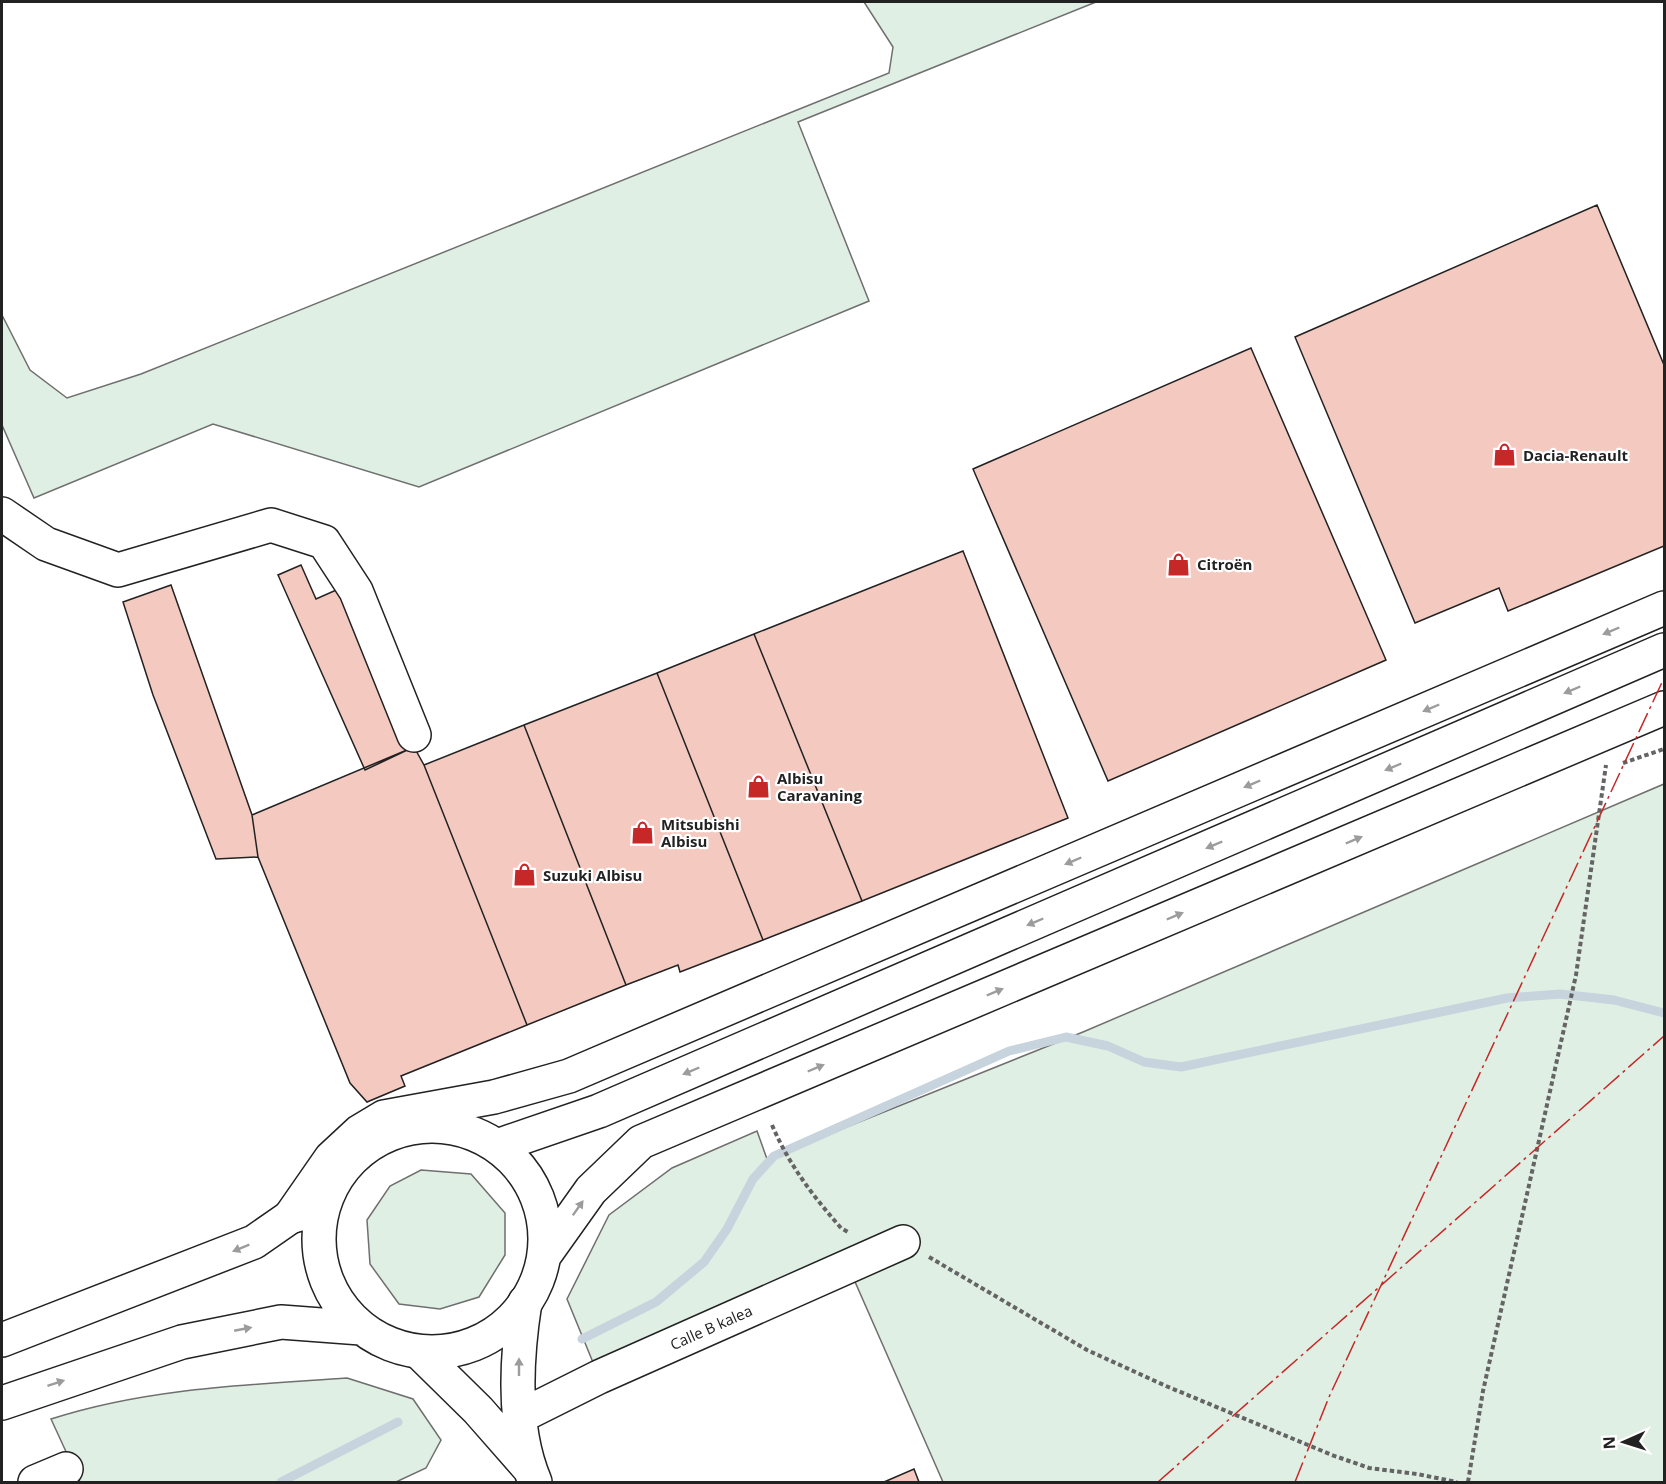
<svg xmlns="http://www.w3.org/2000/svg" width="1666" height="1484" viewBox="0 0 1666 1484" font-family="'Open Sans',sans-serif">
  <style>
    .green { fill: #e0efe3; stroke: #6f6f6f; stroke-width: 1.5 }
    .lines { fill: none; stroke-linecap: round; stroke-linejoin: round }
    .stream { stroke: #c7d3dd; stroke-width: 9 }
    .building { fill: #f3c9c0; stroke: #222; stroke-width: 1.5 }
    .minor-casing { stroke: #222; stroke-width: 36 }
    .highway-casing { stroke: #222; stroke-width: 36 }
    .path { stroke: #646464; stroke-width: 4; stroke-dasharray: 4.5 3; stroke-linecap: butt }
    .minor { stroke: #fff; stroke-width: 33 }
    .highway { stroke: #fff; stroke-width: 33 }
    .power { stroke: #c62828; stroke-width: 1.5; stroke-dasharray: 21 4.5 3 4.5; stroke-linecap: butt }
    .oneway { fill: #9c9c9c }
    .labels { text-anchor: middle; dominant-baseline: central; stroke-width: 4.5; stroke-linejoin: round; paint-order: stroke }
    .poi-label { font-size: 15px; font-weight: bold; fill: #222; stroke: #fff; text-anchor: start }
    .street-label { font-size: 15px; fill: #222; stroke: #fff }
  </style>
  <rect width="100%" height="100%" fill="#fff"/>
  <path class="green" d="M864,2h232l-298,120 71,179 -450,186 -206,-63 -179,74 -32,-73v-110l28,55 37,28 74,-24 748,-301 4,-26z
    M1664,784v698h-721l-98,-223 -246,118 -32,-78 42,-84 63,-47 85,-37 10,28 316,-127z
    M421,1170l50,4 34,39v42l-26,42 -39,12 -41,-5 -29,-40 -3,-44 23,-34z
    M347,1378l66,21 28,41 -15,28 -30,14h-316l-29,-63c96,-31 196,-34 296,-41z"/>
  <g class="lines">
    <path class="stream" d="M582,1339l74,-37 48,-40 23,-33 26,-50 21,-23 235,-105 57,-14 42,9 36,16 37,5 326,-69 53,-4 54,6 50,13
      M281,1482l117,-60"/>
  </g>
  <path class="building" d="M1597,205l67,160v181l-156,65 -9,-23 -84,35 -120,-286z
    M1251,348l135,312 -278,121 -135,-312z
    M963,551l105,267 -206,83 -108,-267z
    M301,565l15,34 27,-12 71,160 -49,23 -87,-195z
    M171,585l81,230 6,42 -42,2 -63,-164 -30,-93z
    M754,634l108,267 -99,39 -106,-267z
    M657,673l106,267 -83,32 -2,-7 -52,20 -102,-260z
    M524,725l102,260 -99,40 -103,-260z
    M414,747l10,18 103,260 -126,51 4,10 -38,16 -17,-19 -92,-226 -6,-42z
    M914,1469l5,13h-35z"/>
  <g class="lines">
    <defs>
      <path id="minor" d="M2,514l44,30 72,26 153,-45 53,17 32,49 58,144
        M290,1217l41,-59 28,-26 25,-15 110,-20 75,-21 1095,-468
        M525,1302c-9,57 -13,126 10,180
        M419,1352l59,58 50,57
        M521,1416l78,-39 304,-135
        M35,1482l31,-13"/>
      <path id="highway" d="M319 1239a113 113 0 1 1 226 0a113 113 0 1 1-226 0Z
        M497,1146l102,-35 1065,-461
        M544,1256l47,-66 50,-48 1023,-434
        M2,1340l252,-98 36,-25 33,-10
        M2,1403l180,-61 99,-20 80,6"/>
    </defs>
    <use href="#minor" class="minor-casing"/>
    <use href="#highway" class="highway-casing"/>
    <path class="path" d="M1623,763l41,-14
      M772,1125c17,40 41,71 69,103l7,4
      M929,1257l158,93 79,36 166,69 37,13 48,6 40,8
      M1468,1482l15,-91 93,-416 30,-210"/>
    <use href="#minor" class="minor"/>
    <use href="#highway" class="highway"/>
    <path class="power" d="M1158,1482l506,-446
      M1295,1482l34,-85 335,-719"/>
  </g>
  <defs><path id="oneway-solid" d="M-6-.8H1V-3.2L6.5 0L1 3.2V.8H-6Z" transform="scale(1.5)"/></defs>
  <g class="oneway">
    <use href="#oneway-solid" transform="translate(1611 631) rotate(157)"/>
    <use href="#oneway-solid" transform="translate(1572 690) rotate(157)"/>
    <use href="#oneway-solid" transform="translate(1431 708) rotate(157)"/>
    <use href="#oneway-solid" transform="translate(1393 767) rotate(157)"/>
    <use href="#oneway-solid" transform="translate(1252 784) rotate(157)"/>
    <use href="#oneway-solid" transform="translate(1354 840) rotate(-23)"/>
    <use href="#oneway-solid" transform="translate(1214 845) rotate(157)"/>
    <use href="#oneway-solid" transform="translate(1073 861) rotate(157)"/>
    <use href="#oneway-solid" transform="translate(1175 916) rotate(-23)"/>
    <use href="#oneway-solid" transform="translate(1035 922) rotate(157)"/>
    <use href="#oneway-solid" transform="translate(995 992) rotate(-23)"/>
    <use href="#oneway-solid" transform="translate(816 1068) rotate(-23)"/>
    <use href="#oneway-solid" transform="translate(691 1071) rotate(157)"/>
    <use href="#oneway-solid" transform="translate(578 1208) rotate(-55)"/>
    <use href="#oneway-solid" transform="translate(241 1248) rotate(158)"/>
    <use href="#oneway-solid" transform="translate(243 1329) rotate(-11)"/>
    <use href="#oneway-solid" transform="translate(519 1367) rotate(-90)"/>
    <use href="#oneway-solid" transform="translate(56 1383) rotate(-18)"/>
  </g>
  <defs>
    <symbol id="shop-bare" viewBox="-9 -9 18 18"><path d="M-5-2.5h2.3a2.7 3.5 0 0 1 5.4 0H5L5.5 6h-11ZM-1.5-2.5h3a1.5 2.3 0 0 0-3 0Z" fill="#c62828" stroke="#fff" stroke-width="2.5" paint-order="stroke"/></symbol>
  </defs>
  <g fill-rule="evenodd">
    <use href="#shop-bare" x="1488" y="438" width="33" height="33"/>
    <use href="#shop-bare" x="1162" y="548" width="33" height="33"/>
    <use href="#shop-bare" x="742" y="770" width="33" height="33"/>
    <use href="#shop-bare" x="626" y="816" width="33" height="33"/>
    <use href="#shop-bare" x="508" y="858" width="33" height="33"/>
  </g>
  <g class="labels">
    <g class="poi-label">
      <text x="1523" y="455">Dacia-Renault</text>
      <text x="1197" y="564">Citroën</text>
      <text x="777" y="778">Albisu<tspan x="777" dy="17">Caravaning</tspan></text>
      <text x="661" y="824">Mitsubishi<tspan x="661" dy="17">Albisu</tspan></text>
      <text x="543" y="875">Suzuki Albisu</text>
    </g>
    <g class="street-label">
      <text transform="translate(711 1327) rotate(-24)">Calle B kalea</text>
    </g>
  </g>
  <rect width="1666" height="1484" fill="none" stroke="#222222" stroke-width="6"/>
  <g transform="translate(1624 1442) rotate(267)" stroke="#ffffff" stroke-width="4.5" paint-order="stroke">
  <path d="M0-4.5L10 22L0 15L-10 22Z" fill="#222222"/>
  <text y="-9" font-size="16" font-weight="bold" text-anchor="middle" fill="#222222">N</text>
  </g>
</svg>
